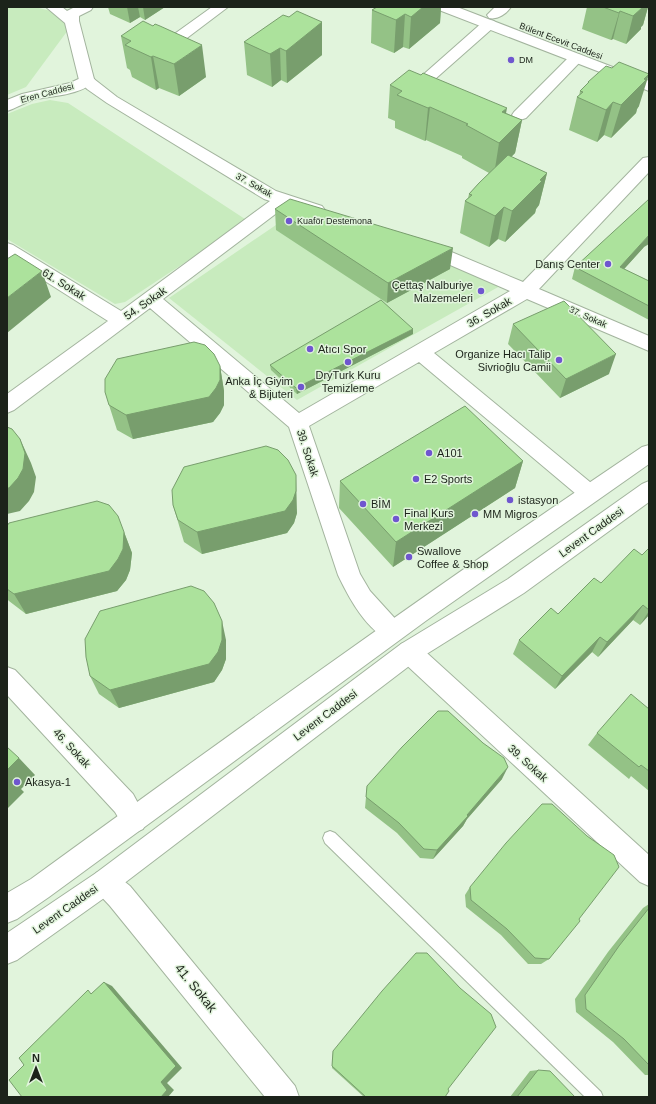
<svg xmlns="http://www.w3.org/2000/svg" width="656" height="1104" viewBox="0 0 656 1104" font-family="Helvetica,sans-serif">
  <style>
    .green { fill: #c8ebbe }
    .lines { fill: none; stroke-linecap: round; stroke-linejoin: round }
    .lane-casing { stroke: #a3b49e; stroke-width: 2 }
    .street-casing { stroke: #a3b49e; stroke-width: 2 }
    .secondary-casing { stroke: #a3b49e; stroke-width: 2 }
    .lane { fill: #fff; fill-rule: evenodd }
    .street { fill: #fff; fill-rule: evenodd }
    .secondary { fill: #fff; fill-rule: evenodd }
    .wall { fill: #94c286 }
    .shaded-wall { fill: #789e6d }
    .building { fill: #ace29c; stroke: #789e6d }
    .poi-dot { fill: #6f56cf; stroke: #e1f4dc; stroke-width: 1.5 }
    .labels { text-anchor: middle; dominant-baseline: central; stroke-width: 3; stroke-linejoin: round; paint-order: stroke }
    .far-street-label { font-size: 9px; fill: #1c231a; stroke: #e1f4dc }
    .far-poi-label { font-size: 9px; fill: #1c231a; stroke: #e1f4dc; text-anchor: start }
    .poi-label { font-size: 11px; fill: #1c231a; stroke: #e1f4dc; text-anchor: start }
    .street-label { font-size: 11px; fill: #1c231a; stroke: #e1f4dc }
    .near-street-label { font-size: 13px; fill: #1c231a; stroke: #e1f4dc }
  </style>
  <rect width="100%" height="100%" fill="#e1f4dc"/>
  <path class="green" d="M7,7h28l24,6 12,13 -45,61 -19,8z
    M50,100l18,3 180,118 -123,81 -10,2 -108,-65v-125l25,-10z
    M292,214l152,46 56,26 -203,114 -128,-102z"/>
  <g class="lines">
    <defs>
      <path id="lane" d="M330,831l5,2 266,259 2,5h-18l-260,-254 -2,-5 2,-5z"/>
      <path id="street" d="M46,7h16l5,4 8,-4h18l-2,3 -12,6v5l15,58 23,18 159,94 46,15 3,4 -3,4 -6,2 -30,-10 -123,93 136,114 211,-122 -92,-40 -3,-4 3,-4 6,-2 6,2 93,39 120,-124 6,-1v15l-110,117 110,47v15l-122,-52 -93,54 162,134 4,6 -4,6 -7,3 -7,-3 -163,-137 -110,64 51,148 10,17 30,33 4,7 -4,7 -8,3c-25,-9 -43,-43 -54,-66l-49,-148 -139,-119 -136,102 -7,3v-19l101,-73 -101,-64v-14l6,2 108,66 149,-110 -6,-2 -157,-96 -20,-14 -8,-9 -14,-57z
        M212,7h16l-45,34 -5,1 -5,-1 -2,-3 2,-3z
        M495,7h16c-5,7 -13,13 -22,11l-2,-3z
        M489,20l5,1 2,3 -2,3 -60,53 -5,2 -5,-2 -3,-3 3,-3 60,-53z
        M576,54l5,1 2,3 -2,3 -55,57 -6,2 -6,-2 -2,-3 2,-3 57,-57z
        M409,641l8,3 232,211v31l-9,-4 -239,-222 -4,-8 4,-8z
        M7,667l8,3 118,124 14,26 -4,9 -9,4 -9,-4 -10,-17 -108,-117z
        M105,869l9,4 16,13 165,200 4,11h-34l-155,-191 -14,-15 -4,-9 4,-9z"/>
      <path id="secondary" d="M437,7h20l192,74v10l-210,-81z
        M87,75l5,2 3,3c-11,15 -45,16 -62,20 -9,3 -17,8 -26,11v-11l15,-6 48,-11z
        M649,445v19l-222,156 -378,277 -32,22 -10,4v-30l24,-14c202,-147 404,-293 611,-432z
        M649,481v21l-125,91 -107,67 -303,231 -97,69 -10,4v-31l89,-60 305,-229 107,-65 134,-95z"/>
    </defs>
    <use href="#lane" class="lane-casing"/>
    <use href="#street" class="street-casing"/>
    <use href="#secondary" class="secondary-casing"/>
    <use href="#lane" class="lane"/>
    <use href="#street" class="street"/>
    <use href="#secondary" class="secondary"/>
  </g>
  <path class="wall" d="M108,7h57l-20,13 -5,-3 -10,6 -20,-9z
    M376,7h65l-1,16 -31,26 -6,-2 -9,6 -23,-10 1,-33z
    M587,7h61l-5,18 -2,2v2l-15,15 -13,-5 -2,1 -29,-11z
    M289,17l33,5v33l-35,28 -6,-3 -9,7 -25,-12 -3,-33z
    M121,36l85,41 -27,19 -20,-8 -3,2 -24,-13 -2,-7 -3,-2z
    M588,82l51,24 -2,3 -1,4 -25,25 -7,-3 -7,7 -28,-12 8,-33 2,-1 1,-5 7,-6z
    M390,85l116,28 16,7 -7,33 -4,4 36,16 -8,32 -3,4 -1,4 -30,29 -7,-3 -9,8 -29,-14 5,-32 3,-3 1,-4 20,-21 -27,-15v-2l-36,-16 -1,1 -30,-13v-7l-7,-3z
    M275,209l175,60 -63,34 -111,-73z
    M644,247l-20,22 25,12v39l-77,-41 3,-12z
    M513,324l96,50 -49,24 -52,-54z
    M413,334l-116,60 -26,-24 -1,-5z
    M220,366l4,25v14l-4,8 -7,9 -80,17 -16,-9 -8,-25z
    M523,461l-8,27 -122,79 -54,-59 1,-27z
    M173,505l124,8 -3,10 -7,10 -85,21 -18,-12z
    M7,526l117,6 8,21 -2,17 -4,10 -9,11 -91,23 -17,-13 -2,-2z
    M649,548v67l-9,10 -7,-5 -35,37 -6,-5 -37,37 -42,-35 6,-14 39,-26 43,-31 41,-28z
    M226,640v19l-4,11 -8,12 -95,26 -20,-14 -9,-18z
    M649,709v82l-18,-15 -2,3 -41,-34 9,-12z
    M502,779l-35,40 -4,7 -30,33 -13,-1 -23,-25 -32,-25 2,-22z
    M470,887l109,32 -30,40 -8,5h-13l-27,-29 -35,-28 -1,-12z
    M649,904v171h-4l-32,-33 -37,-30 -1,-13 33,-47 35,-44z
    M333,1051l115,38 -3,8h-81l-32,-29z
    M538,1070l37,27h-65l20,-26z"/>
  <path class="shaded-wall" d="M127,7h11l2,10 -10,6z
    M143,7h22l-20,13z
    M423,7h18l-1,16 -31,26 2,-32z
    M643,7h5l-5,18 -2,2v2l-15,15 7,-28z
    M620,11l-7,28 -2,1 8,-27z
    M405,14l-2,33 -9,6 2,-33z
    M322,22v33l-35,28 -1,-32z
    M202,45l4,32 -27,19 -5,-32z
    M280,48l1,32 -9,7 -2,-33z
    M153,56l6,32 -3,2 -5,-33z
    M649,74l-10,32 -2,3 -1,4 -25,25 10,-33z
    M613,102l-9,33 -7,7 9,-32z
    M430,107l-4,33 -1,1 3,-33z
    M507,108l-6,32 1,-28z
    M522,120l-7,33 -21,22 5,-32z
    M547,173l-8,32 -3,4 -1,4 -30,29 7,-31z
    M504,207l-6,32 -9,8 6,-31z
    M649,235v9l-5,3 -28,31 4,-11z
    M453,248l-3,21 -63,34 1,-20z
    M42,271l9,26 -44,36v-35z
    M413,329v5l-116,60 -1,-6z
    M616,354l-7,20 -49,24 6,-19z
    M220,366l4,25v14l-4,8 -7,9 -80,17 -7,-24z
    M20,439l11,24 5,14 -2,15 -5,9 -9,10 -13,3v-26z
    M523,461l-8,27 -122,79 3,-25z
    M296,475l1,38 -3,10 -7,10 -85,21 -5,-22z
    M124,532l8,21 -2,17 -4,10 -9,11 -91,23 -12,-20z
    M643,605l-10,15 -35,37 9,-15z
    M649,611v4l-9,10z
    M222,621l4,19v19l-4,11 -8,12 -95,26 -9,-18z
    M600,637l-8,15 -37,37 7,-13z
    M19,758l16,17 -14,14 3,3 -17,17v-39z
    M508,767l-6,12 -35,40 -4,7 -30,33 4,-9z
    M104,982l8,4 70,82 -15,15 7,7 -6,7h-7v-15z"/>
  <path class="building" d="M377,7h46l-12,10 -6,-3 -9,6 -24,-10z
    M603,7h40l-10,9 -13,-5 -1,2z
    M297,11l25,11 -36,29 -6,-3 -10,6 -26,-12 39,-27 6,2z
    M143,21l10,5 2,-2 5,2 42,19 -28,19 -21,-8 -2,1 -26,-12 6,-4 -10,-5z
    M619,62l30,12 -5,5 2,1 -25,25 -8,-3 -7,8 -29,-13 6,-5 -3,-1 9,-9h-1l18,-16 6,2z
    M409,70l12,5 2,-2 84,35 -5,4 20,8 -23,23 -33,-18 2,-1 -38,-17 -2,1 -31,-13 5,-4 -12,-6z
    M508,155l39,18 -7,7 2,1 -30,30 -8,-4 -9,9 -30,-15 7,-6 -3,-1 10,-11z
    M290,199l163,49 -65,35 -113,-74z
    M649,199v36l-29,32 29,14v25l-74,-39z
    M15,254l27,17 -35,27v-39z
    M381,300l32,29 -117,59 -26,-23z
    M564,301l52,53 -50,25 -53,-55z
    M194,342l11,3 9,9 6,12v14l-4,8 -7,9 -83,18 -17,-10 -4,-13v-13l12,-20z
    M465,406l58,55 -127,81 -56,-61z
    M7,427l5,2 8,10 5,14 -2,16 -5,9 -9,10h-2z
    M266,446l12,4 10,10 8,15v16l-3,9 -8,11 -88,21 -19,-12 -5,-15 -1,-15 12,-23z
    M97,501l12,4 9,11 6,16 -1,17 -5,10 -9,12 -95,23 -7,-5v-63l2,-3z
    M649,548v62l-6,-5 -36,37 -7,-5 -38,39 -43,-36 32,-32 7,6 36,-36 7,5 33,-34 8,6z
    M191,586l13,5 10,12 8,18v19l-4,12 -9,12 -99,26 -20,-14 -4,-19 -1,-18 15,-28z
    M631,694l18,15v62l-8,-6 -2,2 -42,-34z
    M438,711h10l35,32 21,15 4,9 -41,48 1,1 -31,34 -13,-1 -25,-26 -33,-26 1,-11 35,-39z
    M7,747l12,11 -12,12z
    M542,804h10l35,32 27,19 5,12 -40,52 1,2 -31,38 -14,-1 -28,-29 -36,-29 -1,-13 36,-44z
    M649,908v157l-25,-26 -38,-30 -1,-14 34,-49z
    M416,953h11l33,35 31,26 5,13 -48,62 1,2 -4,6h-79l-34,-31 1,-15 49,-60z
    M104,982l72,84 -15,16 6,8 -6,7h-139l-13,-17 15,-15 -5,-7 69,-68 3,4z
    M538,1070l12,1 25,26h-58z"/>
  <g class="poi-dot">
    <circle cx="511" cy="60" r="4"/>
    <circle cx="289" cy="221" r="4"/>
    <circle cx="608" cy="264" r="4"/>
    <circle cx="481" cy="291" r="4"/>
    <circle cx="310" cy="349" r="4"/>
    <circle cx="559" cy="360" r="4"/>
    <circle cx="348" cy="362" r="4"/>
    <circle cx="301" cy="387" r="4"/>
    <circle cx="429" cy="453" r="4"/>
    <circle cx="416" cy="479" r="4"/>
    <circle cx="510" cy="500" r="4"/>
    <circle cx="363" cy="504" r="4"/>
    <circle cx="475" cy="514" r="4"/>
    <circle cx="396" cy="519" r="4"/>
    <circle cx="409" cy="557" r="4"/>
    <circle cx="17" cy="782" r="4"/>
  </g>
  <g class="labels">
    <g class="far-street-label">
      <text transform="translate(561 41) rotate(21)">Bülent Ecevit Caddesi</text>
      <text transform="translate(47 93) rotate(-15)">Eren Caddesi</text>
      <text transform="translate(254 185) rotate(29)">37. Sokak</text>
      <text transform="translate(588 317) rotate(24)">37. Sokak</text>
    </g>
    <g class="far-poi-label">
      <text x="519" y="60">DM</text>
      <text x="297" y="221">Kuaför Destemona</text>
    </g>
    <g class="poi-label">
      <text x="600" y="264" text-anchor="end">Danış Center</text>
      <text x="473" y="285" text-anchor="end">Çettaş Nalburiye<tspan x="473" dy="13">Malzemeleri</tspan></text>
      <text x="318" y="349">Atıcı Spor</text>
      <text x="551" y="354" text-anchor="end">Organize Hacı Talip<tspan x="551" dy="13">Sivrioğlu Camii</tspan></text>
      <text x="348" y="375" text-anchor="middle">DryTurk Kuru<tspan x="348" dy="13">Temizleme</tspan></text>
      <text x="293" y="381" text-anchor="end">Anka İç Giyim<tspan x="293" dy="13">&amp; Bijuteri</tspan></text>
      <text x="437" y="453">A101</text>
      <text x="424" y="479">E2 Sports</text>
      <text x="518" y="500">istasyon</text>
      <text x="371" y="504">BİM</text>
      <text x="404" y="513">Final Kurs<tspan x="404" dy="13">Merkezi</tspan></text>
      <text x="483" y="514">MM Migros</text>
      <text x="417" y="551">Swallove<tspan x="417" dy="13">Coffee &amp; Shop</tspan></text>
      <text x="25" y="782">Akasya-1</text>
    </g>
    <g class="street-label">
      <text transform="translate(64 284) rotate(32)">61. Sokak</text>
      <text transform="translate(145 303) rotate(-35)">54. Sokak</text>
      <text transform="translate(489 312) rotate(-30)">36. Sokak</text>
      <text transform="translate(308 453) rotate(72)">39. Sokak</text>
      <text transform="translate(591 532) rotate(-36)">Levent Caddesi</text>
      <text transform="translate(325 715) rotate(-37)">Levent Caddesi</text>
      <text transform="translate(72 748) rotate(47)">46. Sokak</text>
      <text transform="translate(528 763) rotate(42)">39. Sokak</text>
      <text transform="translate(65 909) rotate(-35)">Levent Caddesi</text>
    </g>
    <g class="near-street-label">
      <text transform="translate(196 988) rotate(51)">41. Sokak</text>
    </g>
  </g>
  <rect width="656" height="1104" fill="none" stroke="#1c231a" stroke-width="16"/>
  <g transform="translate(36 1068)" stroke="#e1f4dc" stroke-width="3" paint-order="stroke">
  <path d="M0-3L7 15L0 10L-7 15Z" fill="#1c231a"/>
  <text y="-6" font-size="11" font-weight="bold" text-anchor="middle" fill="#1c231a">N</text>
  </g>
</svg>
